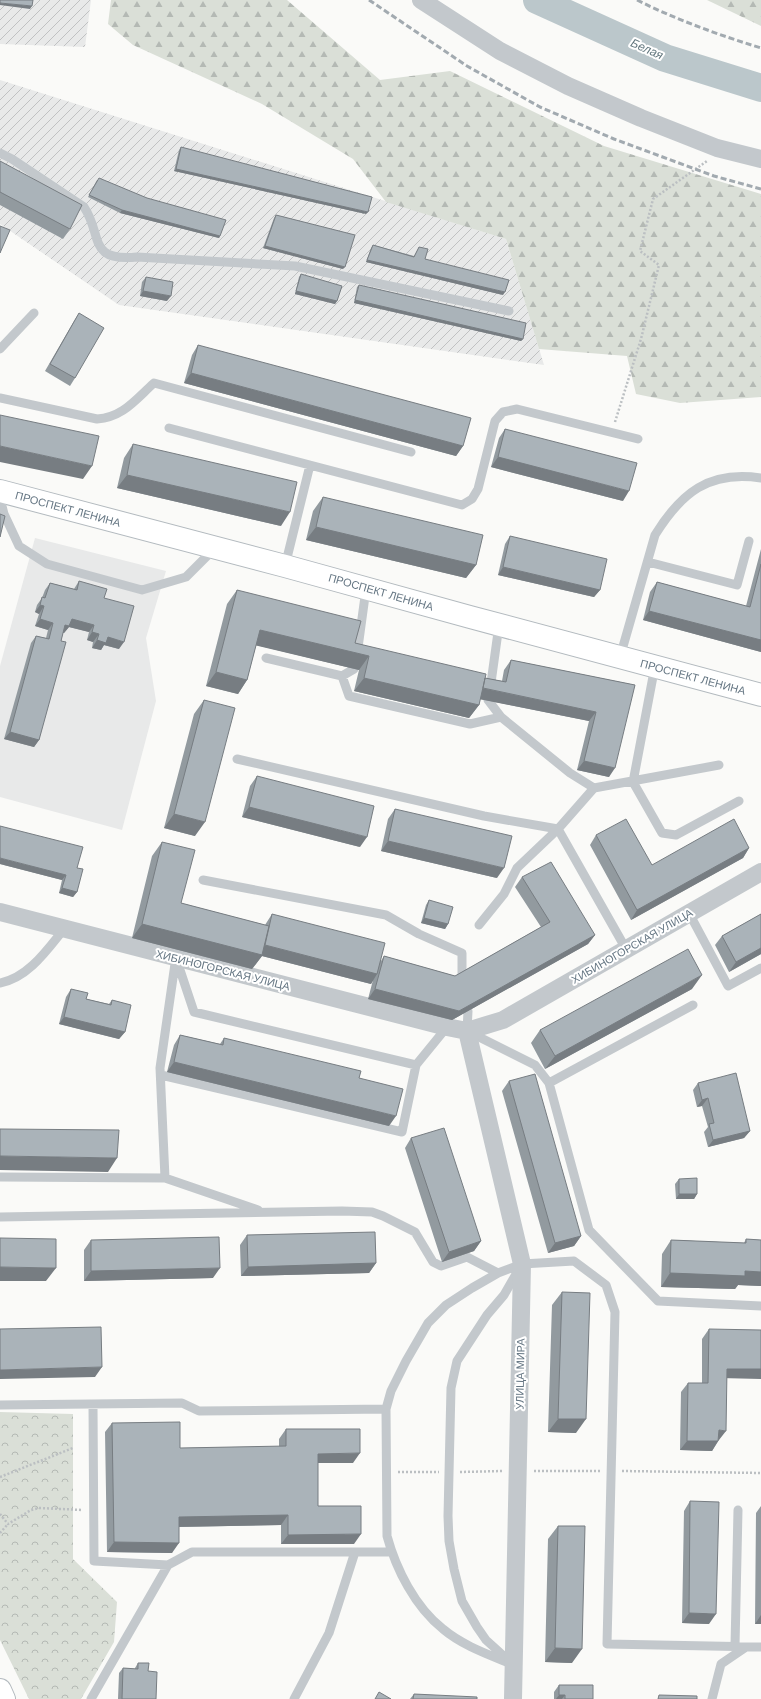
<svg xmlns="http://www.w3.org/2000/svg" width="761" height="1699" viewBox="0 0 761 1699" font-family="'DM Sans',sans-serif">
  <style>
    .built { fill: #e8e9e9 }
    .industrial { fill: url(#industrial-furrows) }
    .forest { fill: url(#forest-firs) }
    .park { fill: url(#park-crowns) }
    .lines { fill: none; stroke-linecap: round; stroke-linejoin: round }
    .river { stroke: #bbc7cb; stroke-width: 28 }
    .secondary-casing { stroke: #b3babf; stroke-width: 24 }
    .path { stroke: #bbbfc2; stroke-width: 2.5; stroke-dasharray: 2 2; stroke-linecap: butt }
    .lane { stroke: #c3c8cc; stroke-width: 9 }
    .street { stroke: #c3c8cc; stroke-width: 18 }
    .secondary { stroke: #fff; stroke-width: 22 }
    .rail { stroke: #a2aab0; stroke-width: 3; stroke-dasharray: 6 3; stroke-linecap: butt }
    .wall { fill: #929a9f }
    .shaded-wall { fill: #777d82 }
    .building { fill: #aab3b9; stroke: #777d82 }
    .labels { text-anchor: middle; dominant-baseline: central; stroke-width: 4; stroke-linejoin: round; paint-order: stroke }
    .street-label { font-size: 11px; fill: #657683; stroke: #fff }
    .water-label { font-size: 12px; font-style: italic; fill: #60757c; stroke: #fff }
  </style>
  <defs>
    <pattern id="industrial-furrows" width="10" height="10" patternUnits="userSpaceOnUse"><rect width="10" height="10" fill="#e8e9e9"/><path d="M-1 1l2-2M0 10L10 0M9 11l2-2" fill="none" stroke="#c0c1c2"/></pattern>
    <pattern id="forest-firs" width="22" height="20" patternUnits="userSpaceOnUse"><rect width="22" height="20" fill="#dadfd7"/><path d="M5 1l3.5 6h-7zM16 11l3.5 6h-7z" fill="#b4b9b4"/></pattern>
    <pattern id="park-crowns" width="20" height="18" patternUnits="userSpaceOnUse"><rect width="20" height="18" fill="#dadfd7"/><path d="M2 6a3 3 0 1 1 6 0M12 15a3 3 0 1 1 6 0" fill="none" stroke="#b4b9b4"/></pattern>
  </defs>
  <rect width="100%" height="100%" fill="#fafaf8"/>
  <path class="built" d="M35,538l131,33 -20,67 10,63 -34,129 -122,-33v-131z"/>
  <path class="industrial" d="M0,0h91l-6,47 -85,-3z
    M0,80l506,159 38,126 -425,-60 -119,-81z"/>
  <path class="forest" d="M111,0h176l93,80 70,-9 154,75 157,48v203l-81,6 -44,-9 -9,-38 -88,-7 -33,-110 -120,-37 -33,-43 -91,-55 -129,-59 -25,-21z
    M707,0h54v26z"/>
  <path class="park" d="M0,1412l73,2v145l44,43 -3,40 -33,57h-52l-29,-59z"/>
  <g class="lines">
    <path class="river" d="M537,0l128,58 96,30"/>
    <defs>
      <path id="secondary" d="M0,491l285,75 185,51 291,78
        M0,1690l4,9"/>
    </defs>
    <use href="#secondary" class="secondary-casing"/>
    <path class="path" d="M615,422l26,-83 18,-74 -19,-14 13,-52 54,-38
      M534,1471h67
      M622,1471l139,2
      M398,1472h41
      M460,1472l43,-1
      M0,1477l73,-29
      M0,1514l8,10 23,-14 8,-2 44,2
      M0,1533l8,-9"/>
    <path class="lane" d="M0,153l12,6 72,48c19,28 3,55 53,50l158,9 214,45
      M0,349l34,-36
      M0,398l97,21c26,-2 38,-19 57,-36l257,69
      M169,428l293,77 10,-6 6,-10 17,-68 8,-9 14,-3 121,30
      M0,498l4,16 15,32 28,18 95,26 44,-13 29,-29
      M648,562l89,23 12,-44
      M285,566l25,-101
      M357,655l9,-66
      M620,657l35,-122c26,-42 54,-65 106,-57
      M266,658l76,18 12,-7
      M655,666l-22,116 29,51 14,2 63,-34
      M342,676l7,20 121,28 31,-7
      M490,690l9,-65
      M488,700l13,17 69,56 24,15
      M237,759l247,57 74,13
      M203,880l183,35 33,19 43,19v25
      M689,913l39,73 33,-18
      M479,925l25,-31 13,-26 41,-39
      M626,949l-68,-120 36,-41 125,-23
      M177,961l17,51 222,53 31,-38
      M0,983c28,-5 47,-33 64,-54
      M693,1005l-144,78 40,147 69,71 103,5
      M468,1011l-1,20 68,34 14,18
      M161,1075l241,57 14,-67
      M0,1177l165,1 -5,-110 16,-111
      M165,1178l93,32
      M0,1217l342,-6 30,1 11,4 32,16 18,30 8,4 26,-9 31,16
      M0,1405l182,-2 17,8 187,-2
      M93,1405l1,156 74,4
      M735,1646l3,-136
      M507,1659l-21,-19 -9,-13 -15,-26 -8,-32 -5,-28 -1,-25 3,-128 6,-27 30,-46 17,-20 15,-26
      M514,1665c-24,-10 -51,-19 -71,-36 -28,-22 -47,-60 -56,-93l-1,-127 5,-18 15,-30 22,-38 18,-18 26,-17 26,-15 24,-9 52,-3 32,24 9,27 -8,332 154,3
      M91,1699l77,-134 24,-13h199
      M294,1699l35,-66 26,-81
      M712,1699l9,-35 25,-17"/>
    <path class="street" d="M421,0l79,51 68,35 73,32 76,30 44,11
      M0,912l447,115 20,4 36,-11 258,-148
      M467,1031l55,233 -9,435"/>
    <use href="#secondary" class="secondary"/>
    <path class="rail" d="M369,0l98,66 73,41 74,32 100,37 47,13
      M637,0c40,20 82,35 124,48"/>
  </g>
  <path class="wall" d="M181,147l185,67 -192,-43 5,-21z
    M0,161l70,68 -7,10 -63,-34z
    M97,180l123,56 -1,2 -99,-25 -32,-16z
    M276,215l67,54 -80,-21 11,-30z
    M373,245l41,11 5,-9 6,12 78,36 -137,-33 5,-14z
    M301,274l36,27 -2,3 -40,-10 4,-17z
    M146,277l21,24 -27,-5 2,-14z
    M359,285l164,54 -2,2 -167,-38 3,-16z
    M79,313l-4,65 -5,8 -25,-15 29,-50z
    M198,345l265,101 -7,10 -272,-73 8,-28z
    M505,429l118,72 -132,-34 8,-29z
    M133,444l148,82 -164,-38 7,-30z
    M323,497l153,68 -10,13 -160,-38 7,-29z
    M510,536l90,54 -6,7 -96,-22 7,-31z
    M761,549v103l-118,-32 7,-28 7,-10 89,24z
    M79,581l25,17 15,51 -15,-4 -3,5 -9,-2 1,-6 -6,-2 2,-8 -20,-5 -5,6h-1l-2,8 -22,99 -5,7 -30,-8 27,-96 5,-7 10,2 2,-8 -13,-4 4,-12 -4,-2 2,-7 5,-7 3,-8 5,-7 24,6z
    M237,590l118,53 130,35 17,3 2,-11 7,-10 124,25 -26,92 -32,-7 12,-49 -109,-22 -1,6 -10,13 -115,-27 5,-21 -103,-25 -9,35 -9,14 -32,-8 21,-82z
    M204,700l-9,136 -31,-8 30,-114z
    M257,776l103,71 -118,-30 8,-31z
    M395,809l102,69 -116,-27 7,-32z
    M596,835l56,30 97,-17 -6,10 -112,62 -41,-75z
    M162,842l19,61 84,22 7,-11 109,47 3,-5 71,20 86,-49 -26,-40 7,-10 73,58 -7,9 -136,76 -84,-21 5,-19 -2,4 -109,-28 -10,13 -120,-31 20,-82z
    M0,864l77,4v24l-4,5 -14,-4 3,-13z
    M429,900l19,24 -3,5 -24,-6 5,-18z
    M761,914v40l-32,18 -14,-27 7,-9z
    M71,989l15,10 23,5 3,-4 13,32 -6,7 -60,-15 7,-27z
    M692,989l-147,80 -14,-26 9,-13z
    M180,1035l40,9 4,-6 135,40 30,48 -222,-54 7,-27z
    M509,1081l72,155 -7,10 -26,7 -46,-162z
    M698,1083l52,48 -6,7 -36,9 -4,-15 4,-5 -6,-21 -5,1 -4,-17z
    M411,1138l70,103 -7,10 -32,11 -37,-114z
    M679,1179l18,15 -3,5h-18l-1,-15z
    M247,1235l129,28 -7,10 -128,3 -1,-31z
    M746,1239l15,1v46l-23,-1 -3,4 -74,-2 1,-33 9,-14 73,3z
    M91,1240l122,38 -129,3v-31z
    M562,1292l14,141 -28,-1 4,-127z
    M709,1329l18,49 -8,62 -7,11 -32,-1 1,-58 7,-9h14v-44z
    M112,1423l68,25 99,-1v-8l7,-10 67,34h-35v43l36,38h-73v-19l-102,2 -7,26 -65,-1 -2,-120z
    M690,1501l19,123 -27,-1 2,-112z
    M761,1506v118h-6l1,-111z
    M558,1526l14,137 -27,-1 3,-123z
    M138,1663l10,8 8,28h-38l1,-26 4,-5 12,1v-1z
    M559,1685l34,14h-39v-7z
    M414,1694l63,5h-67z"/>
  <path class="shaded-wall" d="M0,3l32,3 -2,3 -30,-4z
    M176,169l192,43 -2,2 -192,-43z
    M122,210l98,26 -1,2 -99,-25z
    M265,246l80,21 -2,2 -80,-21z
    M367,260l138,32 -2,3 -137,-33z
    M143,291l28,5 -4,5 -27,-5z
    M296,291l41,10 -2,3 -40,-10z
    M355,300l168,39 -2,2 -167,-38z
    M191,373l272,73 -7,10 -272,-73z
    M0,446l92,20 -9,13 -83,-17z
    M498,457l131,34 -6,10 -132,-34z
    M127,475l163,37 -9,14 -164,-38z
    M316,527l160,38 -10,13 -160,-38z
    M503,567l97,23 -6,7 -96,-22z
    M40,605l4,1 -5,8 -4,-2z
    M649,611l112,29v12l-118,-32z
    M40,619l13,4 -5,7 -13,-4z
    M72,619l22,6 -5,7 -20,-5 -5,6 -4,-1 5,-7z
    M260,630l109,26 -10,14 -109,-26z
    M92,632l7,2 -6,8 -6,-2z
    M108,637l16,5 -5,7 -15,-4 -3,5 -9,-2 5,-8z
    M216,672l31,8 -9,14 -32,-8z
    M364,678l115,27 -10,13 -115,-27z
    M481,688l115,24 -7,9 -115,-23z
    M10,732l29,8 -5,7 -30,-8z
    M584,761l31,7 -6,9 -32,-7z
    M249,807l118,30 -7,10 -118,-30z
    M174,814l31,8 -10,14 -31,-8z
    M388,841l116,27 -7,10 -116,-27z
    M749,848l-6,10 -112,62 6,-10z
    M0,858l66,17 -4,5 -62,-16z
    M62,888l15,4 -4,5 -14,-4z
    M424,918l24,6 -3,5 -24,-6z
    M142,924l122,21 113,29 -6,10 -109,-28 -10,13 -120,-31z
    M595,935l-7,9 -136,76 -84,-21 7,-10 84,22z
    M761,948v6l-32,18 7,-10z
    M702,975l-10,14 -147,80 10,-13z
    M64,1017l61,15 -6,7 -60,-15z
    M174,1062l222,54 -7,10 -222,-54z
    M708,1098l-6,8 -5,1 5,-7z
    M750,1131l-6,7 -36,9 5,-7z
    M0,1156l117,2 -9,14 -108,-2z
    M679,1194h18l-3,5h-18z
    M581,1236l-7,10 -26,7 7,-10z
    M481,1241l-7,10 -32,11 7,-10z
    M376,1263l-7,10 -128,3 7,-9z
    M0,1267l56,1 -10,13h-46z
    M220,1268l-7,10 -129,3 7,-10z
    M745,1271l16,1v14l-23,-1 -3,4 -74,-2 9,-14z
    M102,1367l-7,10 -95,2v-9z
    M727,1369h34v10l-41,-1z
    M558,1419h28l-10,14 -28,-1z
    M719,1430l7,1 -7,9h-7z
    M687,1441h31l-6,10 -32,-1z
    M360,1453l-7,10h-42l7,-9z
    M288,1515l-7,10 -109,2 7,-10z
    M361,1534l-7,10h-73l7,-9z
    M114,1542l65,1 -7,10 -65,-1z
    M689,1613l27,1 -7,10 -27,-1z
    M761,1615v9h-6z
    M555,1648l27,1 -10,14 -27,-1z
    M559,1695h6l-3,4h-6z"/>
  <path class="building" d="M0,0h33l-1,6 -32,-3z
    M181,147l191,50 -4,15 -192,-43z
    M0,161l82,44 -12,24 -70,-37z
    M99,178l48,20 79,22 -6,16 -98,-26 -33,-15z
    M276,215l79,20 -10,32 -80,-21z
    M0,226l10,4 -10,23z
    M373,245l41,12 5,-10 9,2 -3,10 84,21 -4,12 -138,-32z
    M301,274l41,12 -5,15 -41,-10z
    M146,277l27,5 -2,14 -28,-5z
    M359,285l167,38 -3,16 -168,-39z
    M79,313l25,15 -29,50 -25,-14z
    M198,345l273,73 -8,28 -272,-73z
    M0,415l99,21 -7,30 -92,-20z
    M505,429l132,34 -8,28 -131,-34z
    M133,444l164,38 -7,30 -163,-37z
    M323,497l160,38 -7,30 -160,-38z
    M0,514l5,2 -5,21z
    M510,536l97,23 -7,31 -97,-23z
    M761,564v76l-112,-29 8,-29 93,25z
    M79,581l28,8 -3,9 30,8 -10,36 -16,-5 -2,6 -9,-3 2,-6 -7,-2 2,-7 -22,-6 -3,7 -4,-1 -4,16 5,1 -27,98 -29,-8 26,-96 13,3 4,-16 -13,-4 4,-13 -4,-1 2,-8 3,1 5,-15 27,7z
    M237,590l124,31 -6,22 131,31 -7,31 -115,-27 5,-22 -109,-26 -13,50 -31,-8z
    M511,660l124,25 -20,83 -31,-7 12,-49 -113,-24 2,-10 21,4z
    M204,700l31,8 -30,114 -31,-8z
    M257,776l117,30 -7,31 -118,-30z
    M395,809l117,27 -8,32 -116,-27z
    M626,819l26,46 82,-46 15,29 -112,62 -41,-75z
    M0,826l83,21 -6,21 6,1 -6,23 -15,-4 4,-13 -66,-17z
    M162,842l33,8 -14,53 88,23 -7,29 -120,-31z
    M551,862l44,73 -136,76 -84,-22 9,-33 71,20 95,-54 -28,-45z
    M429,900l24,7 -5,17 -24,-6z
    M272,914l113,29 -8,31 -112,-29z
    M761,914v34l-25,14 -14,-26z
    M688,949l14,26 -147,81 -15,-26z
    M71,989l17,4 -2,6 25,6 1,-5 19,5 -6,27 -61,-15z
    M180,1035l43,10 1,-7 137,33 -2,7 44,11 -7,27 -222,-54z
    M736,1073l14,58 -37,9 -4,-16 5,-1 -6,-25 -6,2 -4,-17z
    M535,1074l46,162 -26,7 -46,-162z
    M444,1128l37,113 -32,11 -38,-114z
    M0,1129l119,1 -2,28 -117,-2z
    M697,1178v16h-18v-15z
    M375,1232l1,31 -128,4 -1,-32z
    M219,1237l1,31 -129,3v-31z
    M0,1238l56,1v29l-56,-1z
    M746,1239l15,1v32l-16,-1v5l-75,-3 1,-33 75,3z
    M562,1292l28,1 -4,126h-28z
    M101,1327l1,40 -102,3v-41z
    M709,1329l52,1v39h-34l-1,62 -7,-1 -1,11h-31l1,-58h20z
    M180,1422v26l106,-2v-17h74v24l-42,1v52h43v28l-73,1v-20l-109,2v26l-65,-1 -2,-119z
    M690,1501l29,1 -3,112 -27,-1z
    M558,1526h27l-3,123 -27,-1z
    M138,1663h11l-1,8 9,1 -1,27h-34l1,-31 15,1z
    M559,1685h34v14h-28v-4h-6z
    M379,1692l12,7h-16z
    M414,1694l63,3v2h-64z
    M659,1695l38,1v3h-39z"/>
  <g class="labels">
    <g class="street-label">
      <text transform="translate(68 509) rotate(15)">ПРОСПЕКТ ЛЕНИНА</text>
      <text transform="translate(381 592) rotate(16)">ПРОСПЕКТ ЛЕНИНА</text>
      <text transform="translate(693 677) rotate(15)">ПРОСПЕКТ ЛЕНИНА</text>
      <text transform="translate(632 946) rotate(-30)">ХИБИНОГОРСКАЯ УЛИЦА</text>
      <text transform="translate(223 970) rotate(14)">ХИБИНОГОРСКАЯ УЛИЦА</text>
      <text transform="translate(520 1374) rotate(-89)">УЛИЦА МИРА</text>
    </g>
    <g class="water-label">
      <text transform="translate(647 49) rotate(24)">Белая</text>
    </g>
  </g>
</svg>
